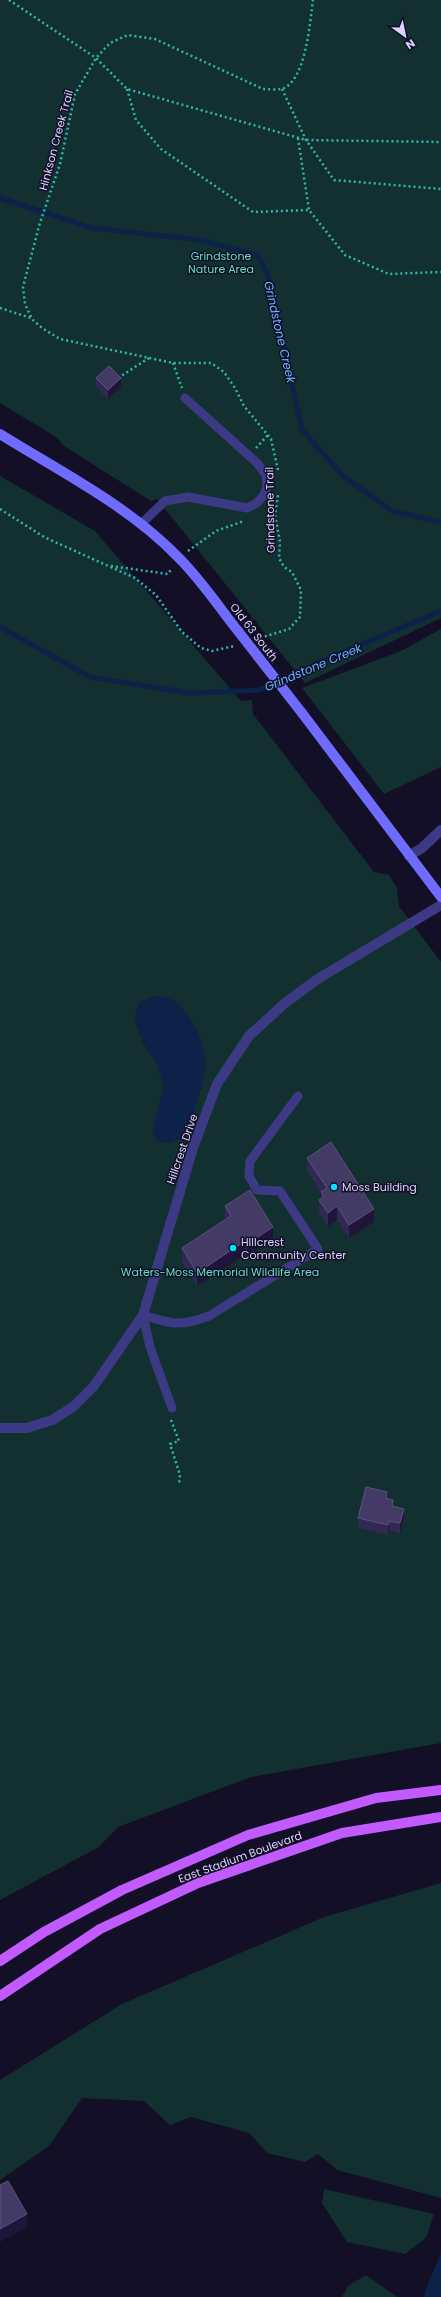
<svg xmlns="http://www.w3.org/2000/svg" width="441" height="2297" viewBox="0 0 441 2297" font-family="Poppins,sans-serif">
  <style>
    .green { fill: #12302f }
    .water { fill: #0c2248 }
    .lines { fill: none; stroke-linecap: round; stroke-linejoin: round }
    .stream { stroke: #0c2248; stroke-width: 5 }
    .path { stroke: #2fb8b0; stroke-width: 2.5; stroke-dasharray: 2 3; stroke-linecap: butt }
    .service { stroke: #3d3a85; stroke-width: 9 }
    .minor { stroke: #3d3a85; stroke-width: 10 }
    .secondary { stroke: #6f6bff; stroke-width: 10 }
    .primary { stroke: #c25bff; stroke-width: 10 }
    .secondary-bridge { stroke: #6f6bff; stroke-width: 10 }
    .wall { fill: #312854 }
    .shaded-wall { fill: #1d163a }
    .building { fill: #433a66; stroke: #5a527e }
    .poi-dot { fill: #00e5ff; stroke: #130f26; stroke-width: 1.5 }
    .labels { text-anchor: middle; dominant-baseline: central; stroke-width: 3; stroke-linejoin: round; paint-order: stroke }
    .street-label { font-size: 11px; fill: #d9d4ff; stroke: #130f26 }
    .park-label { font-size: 11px; fill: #5fe0c0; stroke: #130f26 }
    .poi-label { font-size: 11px; fill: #d9d4ff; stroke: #130f26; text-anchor: start }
    .water-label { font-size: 12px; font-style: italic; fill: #62b6ff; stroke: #130f26 }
  </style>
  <rect width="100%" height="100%" fill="#130f26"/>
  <path class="green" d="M0,0h441v618l-136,65 -148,-184 -6,2 -87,-55 -8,-9 -56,-34z
    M0,476l95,55 146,170 11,-1 1,14 121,158 15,3 8,13 2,18 42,56v781l-190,34 -133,50 -19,20 -99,53z
    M441,629v138l-57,27 -82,-106 99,-37z
    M441,1883v315l-104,-28 -19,-16 -13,8 -38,-9 -18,-20 -58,-16 -21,8 -26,-24 -62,-3 -33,48 -49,34v-100l122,-76 202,-87z
    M324,2189l110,25 -8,24 -21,16 -58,-12 -25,-39z
    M366,2275l31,22h-55l6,-11z"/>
  <path class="water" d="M153,996c5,1 11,0 15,2 20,6 39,47 37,67 -2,24 -12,48 -19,71l-16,7 -13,-2 -5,-9 12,-45 -7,-23 -15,-23 -8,-23 5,-15z
    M441,2253v44h-17l3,-11z"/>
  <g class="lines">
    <path class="stream" d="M0,198l92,30 108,12 57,15 12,22 33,153 41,46 49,35 49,11
      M0,627l90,50 100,16 69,-3 65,-30 117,-49"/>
    <path class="path" d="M9,0l87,58 31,31 179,51 135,2
      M127,89l9,31 25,29 92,63 56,-2 36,45 44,19 52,-2
      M282,89l24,51 28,40 107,9
      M298,138l11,72
      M0,308l31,10
      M173,363l9,25
      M118,378l31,-20
      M256,448l12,-13
      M278,470l-7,-31 -27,-33 -9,-18 -11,-16 -13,-9h-38l-113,-24 -18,-11 -10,-9 -7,-15 -2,-17 16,-61 21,-62 15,-70 21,-36 14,-15 18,-8 27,4 108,50c6,0 13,1 18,0 25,-6 29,-68 32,-89
      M0,509l44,28 91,41 21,17 26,37 19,16 11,3 22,-5
      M188,551l28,-20 28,-10
      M111,566l57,8 4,-6
      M260,638l29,-9 11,-12 1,-27 -9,-18 -8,-5 -5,-9 1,-16 -5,-27 3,-20
      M171,1420l8,21 -9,3 10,31 -1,9"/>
    <path class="service" d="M141,524l24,-23 23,-4 59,11 10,-5 7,-8 3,-9 -1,-11 -9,-12 -72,-65
      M172,1408l-22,-61 -7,-32c28,9 37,12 66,1l109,-67 -38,-58 -23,-1 -8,-14 1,-15 48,-65"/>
    <path class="minor" d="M409,856l13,-8 19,-18
      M0,1428h27l25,-8 21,-13 21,-21 49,-71 50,-167 24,-64 32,-48 35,-32 32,-24 125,-75"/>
    <path class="secondary" d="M0,434c61,38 129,72 179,124 22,22 40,49 59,73
      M302,713l139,184"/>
    <path class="primary" d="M0,1961l44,-29 78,-42 126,-55 128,-37 65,-8
      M0,1996l100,-67 98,-46 144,-50 99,-16"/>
    <path class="secondary-bridge" d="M238,631l64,82"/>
  </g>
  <path class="wall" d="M96,378l25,9 -13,12 -12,-12z
    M307,1158l67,64 -25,16 -12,-18 -9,6 -9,-13v-13l2,-1v-6l-14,-22z
    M225,1206l48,34 -26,17 -2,-2 -48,31 -15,-24v-14l43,-28z
    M387,1498l17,20 -4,15 -11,-3 -1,5 -30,-7v-10z"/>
  <path class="shaded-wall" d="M121,378v9l-13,12v-9z
    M337,1206v14l-9,6v-13z
    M374,1209v13l-25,16v-13z
    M273,1227v13l-26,17v-13z
    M245,1241v14l-48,31v-13z
    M404,1509v9l-4,15v-10z
    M389,1521v9l-1,5v-10z
    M27,2214v13l-27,15v-13z"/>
  <path class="building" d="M109,366l12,12 -13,12 -12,-12z
    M331,1142l43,67 -25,16 -12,-19 -9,7 -9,-13 5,-3 -3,-5 6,-4 -20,-30z
    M250,1190l23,37 -26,17 -2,-3 -48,32 -15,-25 49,-32 -6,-10z
    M366,1487l21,5 -1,6 7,2 -1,6 12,3 -4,14 -11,-2 -1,4 -30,-7z
    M8,2181l19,33 -27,15v-44z"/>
  <g class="poi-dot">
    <circle cx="334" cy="1187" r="4"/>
    <circle cx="233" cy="1248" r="4"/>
  </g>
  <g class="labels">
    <g class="street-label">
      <text transform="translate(56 140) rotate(-75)">Hinkson Creek Trail</text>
      <text transform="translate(270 510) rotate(-91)">Grindstone Trail</text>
      <text transform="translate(254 632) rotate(52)">Old 63 South</text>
      <text transform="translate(182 1149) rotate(-71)">Hillcrest Drive</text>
      <text transform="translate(240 1857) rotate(-20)">East Stadium Boulevard</text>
    </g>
    <g class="park-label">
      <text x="221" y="256">Grindstone<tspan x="221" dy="13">Nature Area</tspan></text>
      <text x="220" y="1272">Waters-Moss Memorial Wildlife Area</text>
    </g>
    <g class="poi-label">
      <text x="342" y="1187">Moss Building</text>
      <text x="241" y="1242">HIllcrest<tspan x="241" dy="13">Community Center</tspan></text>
    </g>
    <g class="water-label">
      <text transform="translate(280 332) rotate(77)">Grindstone Creek</text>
      <text transform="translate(313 667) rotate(-23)">Grindstone Creek</text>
    </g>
  </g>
  <g transform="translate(405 36) rotate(147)" stroke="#130f26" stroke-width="3" paint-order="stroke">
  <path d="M0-3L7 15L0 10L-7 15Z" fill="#d9d4ff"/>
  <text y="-6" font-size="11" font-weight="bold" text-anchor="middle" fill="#d9d4ff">N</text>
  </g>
</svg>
